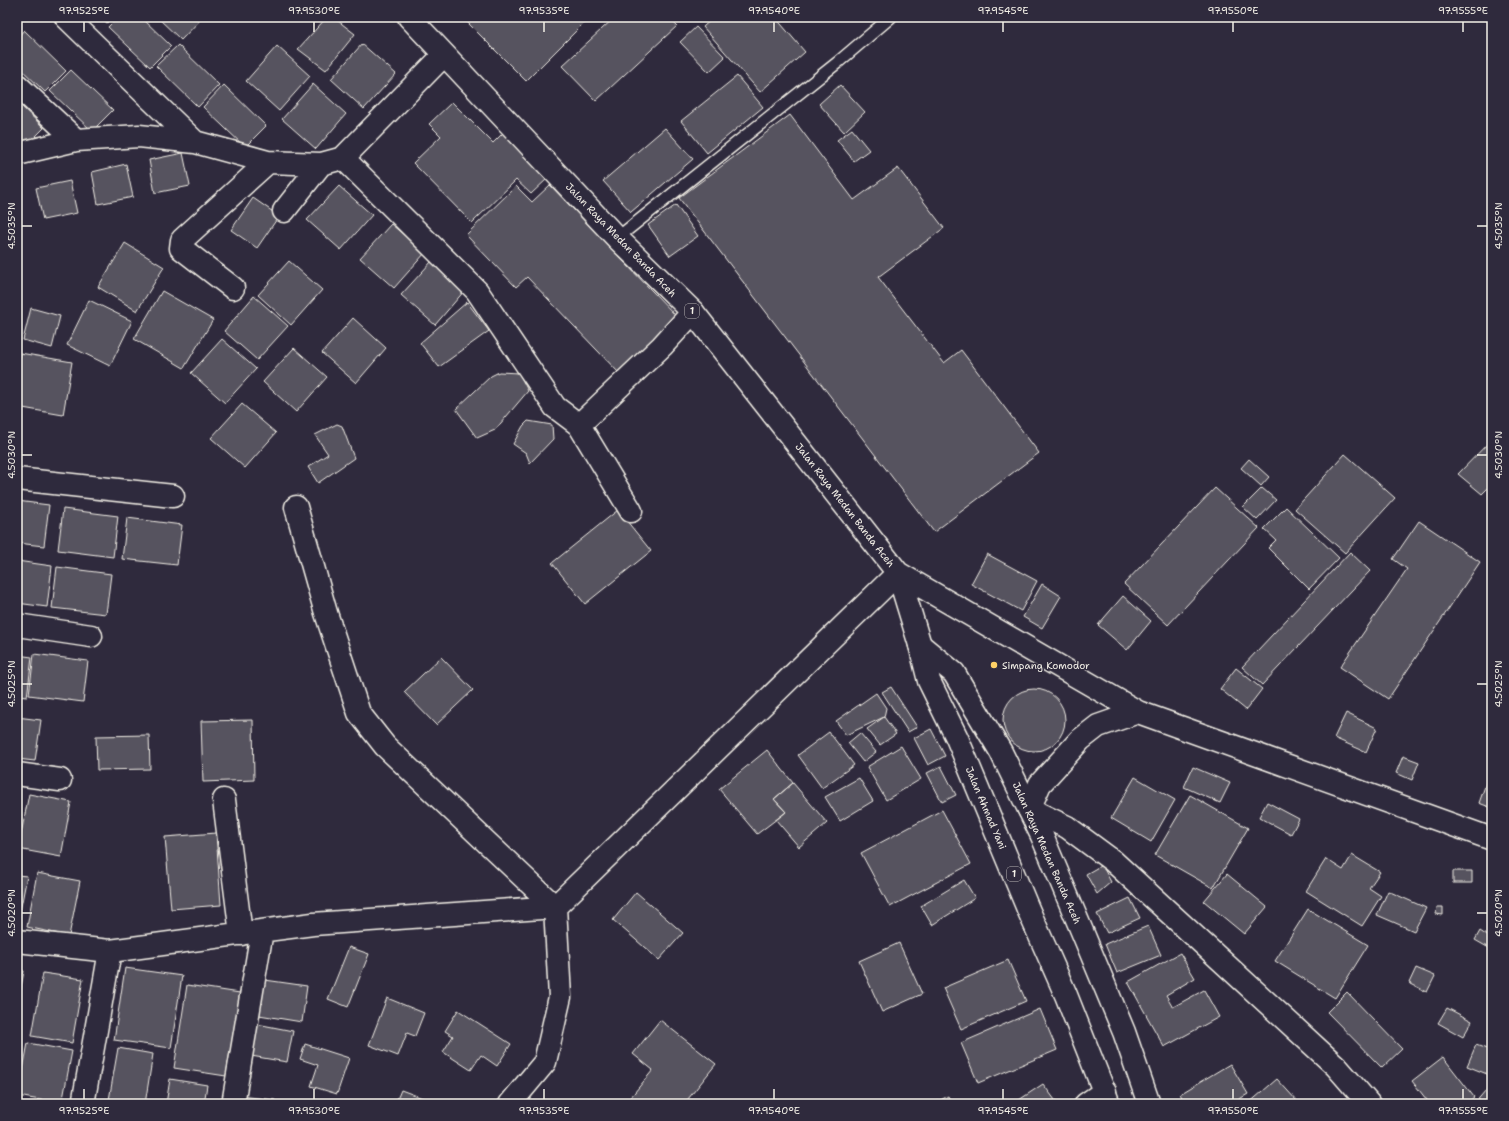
<svg xmlns="http://www.w3.org/2000/svg" width="1509" height="1121" viewBox="0 0 1509 1121" font-family="'Shantell Sans',sans-serif">
  <style>
    .building { fill: #56525f; stroke: #f4f1e8 }
    .lines { fill: none; stroke-linecap: round; stroke-linejoin: round }
    .lane-casing { stroke: #f4f1e8; stroke-width: 14 }
    .street-casing { stroke: #f4f1e8; stroke-width: 25 }
    .secondary-casing { stroke: #f4f1e8; stroke-width: 25 }
    .primary-casing { stroke: #f4f1e8; stroke-width: 25 }
    .highway-casing { stroke: #f4f1e8; stroke-width: 25 }
    .lane { stroke: #2f2a3d; stroke-width: 11 }
    .street { stroke: #2f2a3d; stroke-width: 22 }
    .secondary { stroke: #2f2a3d; stroke-width: 22 }
    .primary { stroke: #2f2a3d; stroke-width: 22 }
    .highway { stroke: #2f2a3d; stroke-width: 22 }
    .ticks { fill: none; stroke: #f4f1e8; stroke-width: 1.5 }
    .poi-dot { fill: #ffd166; stroke: #2f2a3d; stroke-width: 1.5 }
    .labels { text-anchor: middle; dominant-baseline: central; stroke-width: 3; stroke-linejoin: round; paint-order: stroke }
    .shield { fill: #2f2a3d; stroke: #b9b5b5; stroke-width: 1 }
    .shield-label { font-size: 9px; font-weight: bold; fill: #f4f1e8 }
    .street-label { font-size: 10px; fill: #f4f1e8; stroke: #2f2a3d }
    .poi-label { font-size: 10px; fill: #f4f1e8; stroke: #2f2a3d; text-anchor: start }
    .neatline { fill: none; stroke: #f4f1e8; stroke-width: 1.5 }
    .ticks-label { font-size: 10px; text-anchor: middle; fill: #f4f1e8 }
  </style>
  <rect width="100%" height="100%" fill="#2f2a3d"/>
  <filter id="ink" filterUnits="userSpaceOnUse"><feTurbulence type="fractalNoise" baseFrequency=".025" numOctaves="2"/><feDisplacementMap in="SourceGraphic" scale="8" xChannelSelector="R" yChannelSelector="G"/><feConvolveMatrix kernelMatrix="1 2 1 2 8 2 1 2 1" color-interpolation-filters="sRGB"/></filter>
  <g filter="url(#ink)">
    <path class="building" d="M100,17h13l-6,6z
      M118,17h23l30,29 -21,21 -42,-40z
      M157,17h46l-22,23z
      M327,17h6l22,17 -29,36 -28,-21z
      M462,17h128l-64,64z
      M615,17h53l9,9 -81,75 -34,-35z
      M714,17h61l30,35 -45,40 -57,-65z
      M696,27l29,30 -16,15 -29,-30z
      M24,30l42,41 -21,21 -28,-27v-27z
      M362,44l34,30 -32,35 -33,-30z
      M178,45l41,40 -21,22 -42,-41z
      M277,46l33,30 -31,35 -33,-30z
      M71,70l42,40 -21,21 -42,-40z
      M737,76l26,31 -56,46 -26,-32z
      M313,84l33,30 -30,35 -34,-30z
      M224,85l42,41 -21,21 -42,-40z
      M840,85l25,27 -21,20 -25,-28z
      M17,102l27,26 -21,21 -6,-5z
      M452,102l41,41 10,-10 45,45 -17,16 -15,-14 -44,43 -59,-60 28,-27 -12,-12z
      M790,115l64,85 44,-32 46,60 -66,49 66,86 17,-13 78,103 -105,79 -255,-334z
      M665,128l28,31 -62,53 -28,-31z
      M852,129l17,21 -15,11 -17,-21z
      M183,153l7,33 -35,7 -6,-33z
      M126,164l7,33 -35,7 -6,-32z
      M70,181l7,32 -34,7 -7,-32z
      M550,185l128,133 -59,55 -92,-96 -11,10 -50,-52 50,-49 16,16z
      M339,186l33,29 -31,35 -34,-30z
      M253,198l26,18 -22,32 -26,-18z
      M676,205l22,31 -28,20 -22,-31z
      M391,224l34,29 -31,35 -34,-30z
      M125,243l39,24 -27,44 -39,-24z
      M289,261l33,29 -31,35 -33,-30z
      M432,261l33,29 -30,35 -34,-30z
      M162,291l51,29 -29,48 -50,-29z
      M254,296l34,30 -31,34 -33,-29z
      M89,300l43,21 -22,45 -43,-21z
      M467,302l22,29 -50,36 -19,-24z
      M31,308l29,8 -8,32 -29,-8z
      M353,318l33,30 -30,35 -34,-30z
      M222,339l34,30 -31,34 -34,-30z
      M294,348l33,29 -31,35 -33,-30z
      M20,353l52,9 -9,53 -46,-8v-35z
      M499,372l20,1 9,18 -33,39 -18,8 -21,-29 35,-33z
      M242,404l34,29 -31,35 -34,-30z
      M528,421l24,4 1,14 -23,24 -4,-10 -13,-9 10,-18z
      M337,424l5,2 12,32 -36,25 -10,-16 20,-13 -13,-19z
      M1492,439v45l-10,10 -24,-20z
      M1345,454l50,44 -50,55 -50,-44z
      M1249,459l20,18 -8,9 -20,-18z
      M1215,488l44,40 -91,97 -44,-41z
      M1262,488l14,12 -19,20 -14,-13z
      M17,501l32,4 -5,41 -27,-3z
      M1286,507l53,51 -30,31 -41,-41 8,-8 -12,-11z
      M63,509l55,7 -5,41 -55,-7z
      M618,510l33,41 -66,53 -33,-41z
      M127,518l55,7 -5,40 -55,-6z
      M1419,521l61,41 -92,137 -48,-32 67,-98 -14,-10z
      M1350,552l20,19 -108,114 -20,-18z
      M987,554l50,27 -16,30 -50,-27z
      M17,561l35,5 -5,41 -30,-4z
      M57,567l54,7 -5,40 -54,-6z
      M1042,584l19,12 -19,32 -19,-11z
      M1123,596l28,25 -24,29 -29,-25z
      M34,654l54,7 -5,41 -54,-7z
      M17,655l15,2 -5,40 -10,-1z
      M441,657l32,33 -37,35 -32,-33z
      M1236,668l26,21 -16,21 -26,-21z
      M891,687l26,40 -9,5 -26,-40z
      M1003 720a31 31 0 1 1 62 0a31 31 0 1 1-62 0Z
      M876,693l10,15 -2,9 -38,18 -10,-14z
      M1346,713l31,15 -11,24 -32,-14z
      M17,717l24,3 -6,41 -18,-2z
      M884,717l12,17 -16,11 -13,-16z
      M253,720l1,60 -51,2 -2,-61z
      M931,729l14,27 -17,9 -14,-27z
      M829,732l25,33 -32,23 -24,-33z
      M860,733l16,19 -13,10 -15,-19z
      M149,735l1,34 -53,1 -1,-34z
      M901,746l20,33 -35,21 -19,-33z
      M767,750l26,33 -19,16 12,13 -29,22 -38,-45z
      M1403,756l16,6 -7,18 -16,-7z
      M941,766l15,29 -14,7 -15,-29z
      M1193,767l37,16 -10,20 -36,-16z
      M1489,775l3,1v32l-13,-5z
      M1135,777l40,23 -24,42 -40,-24z
      M859,778l14,23 -33,20 -15,-24z
      M793,783l34,40 -28,24 -23,-27 10,-8 -12,-13z
      M29,794l42,8 -10,55 -43,-8z
      M1190,795l58,33 -35,60 -58,-33z
      M1267,802l32,17 -8,15 -32,-17z
      M942,810l29,54 -81,43 -29,-54z
      M216,833l5,72 -50,4 -6,-72z
      M1352,855l28,17 -11,16 12,8 -19,30 -56,-35 20,-32 17,11z
      M1102,865l9,17 -14,12 -11,-20z
      M1453,871h19v12h-19z
      M37,873l43,8 -11,55 -42,-9z
      M1227,874l40,33 -23,27 -40,-33z
      M17,875l10,1 -10,51z
      M964,880l11,18 -43,27 -11,-19z
      M1388,891l38,17 -12,23 -37,-16z
      M636,892l47,41 -24,27 -46,-40z
      M1130,898l10,20 -33,15 -10,-19z
      M1437,907h6v8l-7,-1z
      M1308,909l60,36 -33,53 -60,-37z
      M1148,926l13,29 -44,18 -12,-29z
      M1480,931l12,8 -3,9 -14,-8z
      M899,943l23,51 -40,18 -23,-51z
      M349,947l20,7 -21,53 -20,-8z
      M1180,953l15,25 -29,17 7,12 31,-17 15,27 -55,30 -36,-65z
      M1008,960l18,41 -65,28 -18,-41z
      M125,968l57,8 -11,72 -57,-8z
      M1416,968l19,8 -8,16 -18,-9z
      M17,970l7,1 -7,38z
      M43,973l40,6 -11,64 -40,-7z
      M265,980l42,6 -5,36 -43,-7z
      M187,985l53,8 -14,83 -52,-8z
      M1347,992l55,57 -20,19 -55,-56z
      M387,998l37,15 -9,23 -8,-3 -9,23 -29,-11z
      M1447,1008l25,13 -9,16 -25,-14z
      M1040,1009l17,41 -79,33 -17,-40z
      M458,1010l53,34 -14,22 -16,-11 -10,15 -28,-18 10,-16 -8,-5z
      M660,1020l56,44 -32,40h-47l-7,-6 23,-28 -20,-16z
      M257,1024l36,7 -6,31 -36,-6z
      M28,1043l44,8 -10,53 -44,-8z
      M305,1044l44,14 -12,36 -26,-8 7,-21 -18,-6z
      M1476,1045l16,6v25l-25,-10z
      M118,1048l35,6 -8,50 -36,-4z
      M1443,1057l31,40 -8,7h-36l-18,-23z
      M1230,1064l18,30 -17,10h-45l-6,-10z
      M170,1079l37,6 -3,19h-38z
      M1277,1079l20,22 -3,3h-46z
      M1043,1084l15,20h-45z
      M401,1090l35,13v1h-41z
      M1486,1090l6,5v9h-18z
      M241,1096l34,4v4h-35z
      M948,1096l4,8h-19z"/>
    <g class="lines">
      <defs>
        <path id="lane" d="M617,238l220,-175 54,-46"/>
        <path id="street" d="M66,17l129,125
          M17,85l59,55
          M17,154l59,-14 63,-4 56,6 73,20 53,2 22,-6 101,-103
          M343,158l134,133 78,116 24,18 52,86
          M284,211l37,-47
          M233,288l-52,-40 1,-8 86,-78
          M579,425l83,-79 31,-34
          M17,479l156,17
          M296,507l30,106 33,100 26,33 170,161 5,90 -15,65 -35,42
          M17,625l74,11
          M17,774l43,6
          M224,800l17,134
          M17,941l93,10 203,-27 242,-17 343,-334
          M83,1104l27,-153
          M233,1104l29,-173
          M1086,1104l19,-13"/>
        <path id="secondary" d="M1029,809l38,18 46,34 223,205 33,38"/>
        <path id="primary" d="M920,645l34,28 47,79 41,84 42,100 40,96 25,72
          M920,645l9,36 28,57 71,171 38,86 43,109"/>
        <path id="highway" d="M409,17l208,221 76,74 205,261 22,72
          M898,573l240,139 354,127
          M1029,809l11,-25 40,-44 18,-14 40,-14"/>
      </defs>
      <use href="#lane" class="lane-casing"/>
      <use href="#street" class="street-casing"/>
      <use href="#secondary" class="secondary-casing"/>
      <use href="#primary" class="primary-casing"/>
      <use href="#highway" class="highway-casing"/>
      <use href="#lane" class="lane"/>
      <use href="#street" class="street"/>
      <use href="#secondary" class="secondary"/>
      <use href="#primary" class="primary"/>
      <use href="#highway" class="highway"/>
    </g>
  </g>
  <path class="ticks" d="M84,22v10M314,22v10M544,22v10M774,22v10M1003,22v10M1233,22v10M1463,22v10M22,226h10M1477,226h10M22,455h10M1477,455h10M22,684h10M1477,684h10M22,913h10M1477,913h10M84,1089v10M314,1089v10M544,1089v10M774,1089v10M1003,1089v10M1233,1089v10M1463,1089v10"/>
  <circle class="poi-dot" cx="994" cy="665" r="4"/>
  <g class="labels">
    <g class="shield">
      <rect x="685" y="304" width="14" height="14" rx="3"/>
      <rect x="1007" y="867" width="14" height="14" rx="3"/>
    </g>
    <g class="shield-label">
      <text x="692" y="311">1</text>
      <text x="1014" y="874">1</text>
    </g>
    <g class="street-label">
      <text transform="translate(621 240) rotate(46)">Jalan Raya Medan Banda Aceh</text>
      <text transform="translate(845 505) rotate(52)">Jalan Raya Medan Banda Aceh</text>
      <text transform="translate(986 808) rotate(67)">Jalan Ahmad Yani</text>
      <text transform="translate(1047 853) rotate(66)">Jalan Raya Medan Banda Aceh</text>
    </g>
    <g class="poi-label">
      <text x="1002" y="665">Simpang Komodor</text>
    </g>
  </g>
  <rect width="1509" height="1121" fill="none" stroke="#2f2a3d" stroke-width="44"/>
  <rect x="22" y="22" width="1465" height="1077" class="neatline"/>
  <g class="ticks-label">
    <text x="84" y="14">97.9525°E</text>
    <text x="314" y="14">97.9530°E</text>
    <text x="544" y="14">97.9535°E</text>
    <text x="774" y="14">97.9540°E</text>
    <text x="1003" y="14">97.9545°E</text>
    <text x="1233" y="14">97.9550°E</text>
    <text x="1463" y="14">97.9555°E</text>
    <text transform="translate(11 226) rotate(-90)" y="4">4.5035°N</text>
    <text transform="translate(1498 226) rotate(-90)" y="4">4.5035°N</text>
    <text transform="translate(11 455) rotate(-90)" y="4">4.5030°N</text>
    <text transform="translate(1498 455) rotate(-90)" y="4">4.5030°N</text>
    <text transform="translate(11 684) rotate(-90)" y="4">4.5025°N</text>
    <text transform="translate(1498 684) rotate(-90)" y="4">4.5025°N</text>
    <text transform="translate(11 913) rotate(-90)" y="4">4.5020°N</text>
    <text transform="translate(1498 913) rotate(-90)" y="4">4.5020°N</text>
    <text x="84" y="1114">97.9525°E</text>
    <text x="314" y="1114">97.9530°E</text>
    <text x="544" y="1114">97.9535°E</text>
    <text x="774" y="1114">97.9540°E</text>
    <text x="1003" y="1114">97.9545°E</text>
    <text x="1233" y="1114">97.9550°E</text>
    <text x="1463" y="1114">97.9555°E</text>
  </g>
</svg>
